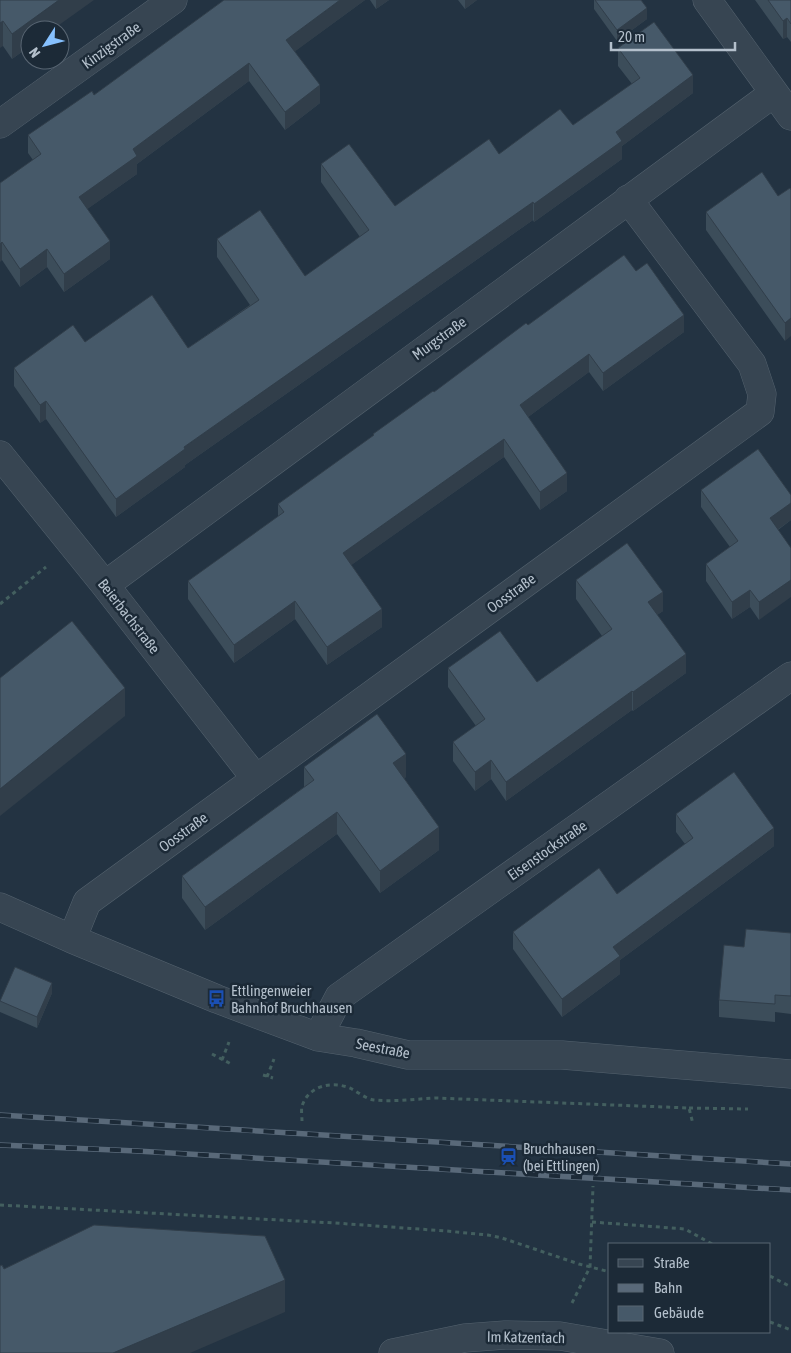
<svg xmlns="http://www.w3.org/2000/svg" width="791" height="1353" viewBox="0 0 791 1353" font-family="'Asap Condensed',sans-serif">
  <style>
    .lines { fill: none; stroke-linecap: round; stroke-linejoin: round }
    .minor-casing { stroke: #55636f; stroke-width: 29 }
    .path { stroke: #435f5f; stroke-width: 3; stroke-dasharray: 4 4; stroke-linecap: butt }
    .minor { stroke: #374552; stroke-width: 28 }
    .rail-casing { stroke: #596979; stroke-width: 5.5 }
    .rail { stroke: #1c2a37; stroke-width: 4; stroke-dasharray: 11; stroke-linecap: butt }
    .wall { fill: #3c4d5a }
    .shaded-wall { fill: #313e4a }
    .building { fill: #465969; stroke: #313e4a }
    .labels { text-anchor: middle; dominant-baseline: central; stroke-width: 5; stroke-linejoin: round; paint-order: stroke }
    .street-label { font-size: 15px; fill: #b4c0cc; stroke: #1c2a37 }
    .poi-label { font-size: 15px; fill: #b4c0cc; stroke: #1c2a37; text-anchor: start }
  </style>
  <rect width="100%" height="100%" fill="#233342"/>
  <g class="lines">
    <defs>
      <path id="minor" d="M707,0l84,116
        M0,124l173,-124
        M0,455l105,130 151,194
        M105,585l669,-492
        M0,907l72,32 145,60 101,38 38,6 52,12h154l229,19
        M72,939l15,-37 673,-490 2,-18 -10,-30 -124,-165
        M318,1037l21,-40 452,-321
        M393,1353l72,-15 40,-3 55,1 100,17"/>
    </defs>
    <use href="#minor" class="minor-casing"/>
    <path class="path" d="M0,604l46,-37
      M212,1054l21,11
      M222,1060l7,-18
      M263,1075l10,3
      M267,1077l7,-18
      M689,1108l59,1
      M302,1121c0,-4 -1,-11 0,-15 7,-21 30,-25 48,-18 8,4 16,11 24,12 20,2 41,-1 62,-2l253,10 4,16
      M0,1205l335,18 111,8 42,4 14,3 77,26 31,8
      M592,1222l93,7 27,15
      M770,1276l21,11
      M572,1303l18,-36 3,-81
      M770,1322l21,8"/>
    <use href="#minor" class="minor"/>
    <defs>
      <path id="rail" d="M0,1115l791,49
        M0,1145l137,6 654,39"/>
    </defs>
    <use href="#rail" class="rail-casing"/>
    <use href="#rail" class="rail"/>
  </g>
  <path class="wall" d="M0,0l30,30v16l-18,13 -9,-13z
    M224,0h141l-70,51 25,52 -35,27 -36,-49 -112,83v10l-50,35 23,50 -46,33 -17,-25 -27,20 -18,-27 -2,-77 33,-23 -5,-7v-18l66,-40z
    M370,0h19l-13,9z
    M458,0h19l-12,9z
    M594,0h47l6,19 -30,22 -23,-32z
    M755,0h36v42l-4,-5 -4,2z
    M618,48l75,45 -71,53v13l-88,63 -1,-2 -348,245v2l-69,50 -70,-98 -6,4 -26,-37v-18l71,-26 103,6 62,-43 -33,-48v-18l88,37 55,-39 -39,-55v-18l74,42 104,-52 74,-29 59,-41 -14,-18z
    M790,188l-5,153 -79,-111v-18l72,-16z
    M636,271l48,61 -81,59 -14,-19 -61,45 39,74 -27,19 -36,-53 -153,108 31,62 -55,38 -32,-46 -61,44 -46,-64v-18l90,-64v-13l95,-68v-2l61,-42 94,-67z
    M701,490l90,5v25l-13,10 -19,90 -9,-13 -18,12 -26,-38v-17l24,-17 -29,-40z
    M576,580l87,31 -6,4 29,58 -53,38 -1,-1 -126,91 -15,-22 -16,12 -22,-30v-19l23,-16 -28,-39v-19l89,14 65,-46 -26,-37z
    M304,767l102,10 -2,1 35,72 -59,43 -43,-59 -132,96 -23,-32v-22l122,-89z
    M676,814l98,32 -154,114v14l-58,43 -49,-68v-17l104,-38 68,-50 -9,-12z
    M791,933v81l-16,-2v10l-56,-5v-17l25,-53z
    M52,993l-15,35 -37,-16v-11z"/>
  <path class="shaded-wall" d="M59,0h35l-42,30h-22v16l-18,13v-25z
    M340,0h25l-79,58v-18z
    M376,0h13l-13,9z
    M465,0h12l-12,9z
    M647,8v11l-30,22v-11z
    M787,18v19l-4,2v-18z
    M3,21v25l-3,2v-25z
    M249,63v18l-112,83v10l-58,41v-18l54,-48z
    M693,75v18l-71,53v13l-88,63v-18l82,-72z
    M320,85v18l-35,27v-18z
    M533,202v18l-348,245v2l-69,50v-18l68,-52z
    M110,241v18l-46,33v-18z
    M2,242v18l-2,2v-18z
    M47,249v18l-27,20v-18z
    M684,315v17l-81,59v-18z
    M791,318v18l-6,5v-18z
    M589,354v18l-69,51v-18z
    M46,401v18l-6,4v-18z
    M504,439v18l-161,114v-18z
    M567,473v18l-27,19v-18z
    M791,503v17l-21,15v-17z
    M791,580v17l-32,23v-18z
    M750,590v17l-18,12v-17z
    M663,592v19l-15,10v-19z
    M295,601v18l-61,44v-18z
    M382,609v18l-55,38v-18z
    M686,654v19l-53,38v-19z
    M125,688v28l-125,100v-27z
    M632,691v19l-126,91v-19z
    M406,754v23l-13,9v-23z
    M491,760v19l-16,12v-19z
    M337,812v22l-132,96v-23z
    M439,827v23l-59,43v-22z
    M774,828v18l-154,114v14l-58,43v-18l51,-52z
    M52,983v10l-15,35v-11z
    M285,1280v32l-95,41h-77z"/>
  <path class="building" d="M0,0h59l-47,34 -9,-13 -3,2z
    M224,0h116l-54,40 34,45 -35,27 -36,-49 -116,86 4,7 -58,41 31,44 -46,33 -17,-25 -27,20 -18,-27 -2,2v-61l41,-29 -13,-19 64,-44 2,4z
    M595,0h46l6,8 -30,22z
    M768,0h23v24l-4,-6 -4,3z
    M654,22l39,53 -77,57 6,9 -88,63 -1,-2 -349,245 1,2 -69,50 -70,-98 -6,4 -26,-37 59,-43 12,17 67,-47 36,53 71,-48 -42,-61 43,-29 45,66 64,-46 -48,-66 28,-20 46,62 94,-67 10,15 61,-45 13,16 67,-47 -22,-30z
    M762,172l16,24 12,-8 1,2v128l-6,5 -79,-111z
    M624,255l12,16 11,-8 37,52 -81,58 -14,-19 -69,51 47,68 -27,19 -36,-53 -161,114 39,56 -55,38 -32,-46 -61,44 -46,-64 96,-69 -6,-8 96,-69 -1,-1 60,-43 1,1 92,-69 2,2z
    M758,449l33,46v8l-21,15 21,30v32l-32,22 -9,-12 -18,12 -26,-38 32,-23 -37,-51z
    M627,543l36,49 -15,10 38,52 -53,38 -1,-1 -126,91 -15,-22 -16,12 -22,-30 32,-23 -37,-51 52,-37 37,51 75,-53 -36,-49z
    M72,621l53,67 -125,101v-111z
    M377,714l29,40 -13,9 46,64 -59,44 -43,-59 -132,95 -23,-31 132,-96 -10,-13z
    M734,772l40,56 -161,119 7,9 -58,43 -49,-67 86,-64 18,26 76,-56 -17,-24z
    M746,929l45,4v63l-16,-1v9l-56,-4 5,-55 20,2z
    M15,967l37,16 -15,34 -37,-16z
    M94,1225l171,11 20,44 -172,73h-113v-87l2,-1 2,4z"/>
  <defs>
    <symbol id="bus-bare" viewBox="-9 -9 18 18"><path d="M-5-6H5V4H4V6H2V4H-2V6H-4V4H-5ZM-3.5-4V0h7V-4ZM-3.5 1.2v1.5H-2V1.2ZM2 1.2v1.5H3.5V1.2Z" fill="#1a4fb4" stroke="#1c2a37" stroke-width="2.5" paint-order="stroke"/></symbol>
    <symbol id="station-bare" viewBox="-9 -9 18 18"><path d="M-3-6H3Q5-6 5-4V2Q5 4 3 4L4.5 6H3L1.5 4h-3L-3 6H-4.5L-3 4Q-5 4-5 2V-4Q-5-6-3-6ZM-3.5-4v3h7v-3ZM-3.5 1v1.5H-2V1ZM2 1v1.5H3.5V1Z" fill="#1a4fb4" stroke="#1c2a37" stroke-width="2.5" paint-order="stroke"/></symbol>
  </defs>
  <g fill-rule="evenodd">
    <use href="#bus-bare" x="204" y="986" width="25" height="25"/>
    <use href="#station-bare" x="496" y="1144" width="25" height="25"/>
  </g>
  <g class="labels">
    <g class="street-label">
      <text transform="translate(111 45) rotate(-36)">Kinzigstraße</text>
      <text transform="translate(439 338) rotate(-36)">Murgstraße</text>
      <text transform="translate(511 593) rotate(-36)">Oosstraße</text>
      <text transform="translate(129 616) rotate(52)">Beierbachstraße</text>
      <text transform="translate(183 832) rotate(-36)">Oosstraße</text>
      <text transform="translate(547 850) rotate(-35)">Eisenstockstraße</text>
      <text transform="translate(383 1048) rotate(11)">Seestraße</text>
      <text transform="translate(526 1337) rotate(1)">Im Katzentach</text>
    </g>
    <g class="poi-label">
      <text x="231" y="990">Ettlingenweier<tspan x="231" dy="17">Bahnhof Bruchhausen</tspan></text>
      <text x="523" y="1148">Bruchhausen<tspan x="523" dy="17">(bei Ettlingen)</tspan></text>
    </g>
  </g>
  <rect x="608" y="1243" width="162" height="90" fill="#1c2a37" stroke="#596673"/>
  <rect x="618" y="1259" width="25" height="8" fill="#374552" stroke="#596673"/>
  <text x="654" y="1268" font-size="15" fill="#b4c0cc">Straße</text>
  <rect x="618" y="1284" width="25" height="8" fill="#596979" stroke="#596673"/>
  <text x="654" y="1293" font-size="15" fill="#b4c0cc">Bahn</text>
  <rect x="618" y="1306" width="25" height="15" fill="#465969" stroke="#596673"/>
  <text x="654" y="1318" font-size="15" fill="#b4c0cc">Gebäude</text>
  <g transform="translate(45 45) rotate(234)"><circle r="24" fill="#1c2a37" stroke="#596673"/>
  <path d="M0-4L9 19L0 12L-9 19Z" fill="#86c1ff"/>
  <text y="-8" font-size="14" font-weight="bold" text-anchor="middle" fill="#b4c0cc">N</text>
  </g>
  <path d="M611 42v8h124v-8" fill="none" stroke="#b4c0cc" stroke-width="2.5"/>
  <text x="618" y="42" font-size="15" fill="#b4c0cc" stroke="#1c2a37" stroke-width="4" paint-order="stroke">20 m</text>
</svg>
